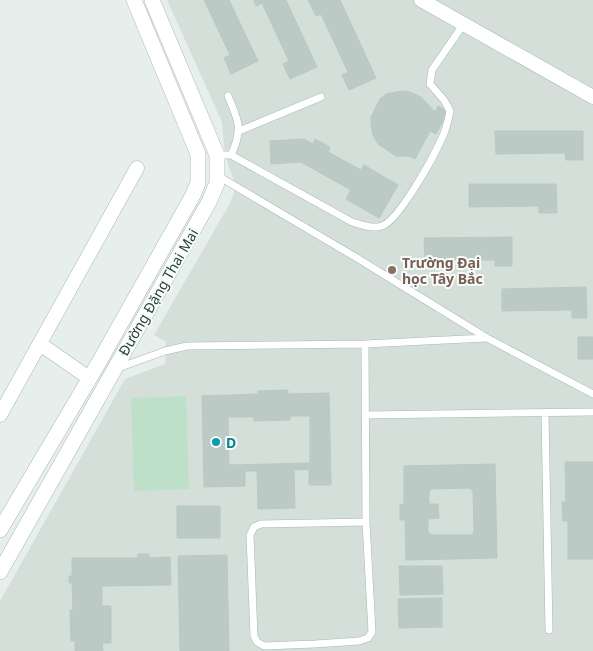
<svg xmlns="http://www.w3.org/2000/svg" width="593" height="651" viewBox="0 0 593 651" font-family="'Noto Sans',sans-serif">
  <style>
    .built { fill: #d4dfda }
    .green { fill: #bfe0c8 }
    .building { fill: #bbcac4; stroke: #b8c9c2; fill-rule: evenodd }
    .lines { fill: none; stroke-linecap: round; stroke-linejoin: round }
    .service-casing { stroke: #a8b8b2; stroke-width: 8 }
    .minor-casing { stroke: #a8b8b2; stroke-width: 15 }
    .tertiary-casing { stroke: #a8b8b2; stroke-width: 16 }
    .service { stroke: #fff; stroke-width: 7 }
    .minor { stroke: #fff; stroke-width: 14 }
    .tertiary { stroke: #fff; stroke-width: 15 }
    .education-dot { fill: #8d6e63; stroke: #f7fbf9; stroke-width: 2 }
    .culture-dot { fill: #0f9aa8; stroke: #f7fbf9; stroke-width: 2 }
    .labels { text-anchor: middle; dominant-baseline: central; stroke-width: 4; stroke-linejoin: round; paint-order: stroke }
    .education-label { font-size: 14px; font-weight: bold; fill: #785e54; stroke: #f7fbf9; text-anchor: start }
    .street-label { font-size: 14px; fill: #24423a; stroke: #f7fbf9 }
    .culture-label { font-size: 14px; font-weight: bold; fill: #0d838f; stroke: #f7fbf9; text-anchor: start }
  </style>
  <rect width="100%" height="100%" fill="#e6efeb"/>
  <path class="built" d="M167,0h426v651h-593v-50l125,-222 40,-15 1,-22 -12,-7 75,-130 7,-18 -11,-32 -3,-33z"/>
  <path class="green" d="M186,396l3,93 -55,2 -3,-93z"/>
  <path class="building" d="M204,0h25l29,61 -27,13 -7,-16 6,-3z
    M254,0h32l31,67 -27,12 -7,-15 6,-3 -27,-58 -6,3z
    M308,0h32l36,78 -27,12 -7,-15 6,-3 -27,-58 -5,2z
    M402,91l8,1 11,5 14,15 3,-6 10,5 -12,23 -6,-3 -15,28 -5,-3h-14l-18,-12 -5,-9 -2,-10v-8l9,-18 6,-5z
    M495,131h88v29h-17l-1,-7 -69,1z
    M304,139l9,5 2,-5 15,8 -2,5 33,18 3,-5 34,20 -19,33 -33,-19 5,-9 -50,-28 -30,2 -1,-23z
    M469,184h87l1,29h-18v-7l-70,1z
    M512,237v29h-17v-6h-70l-1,-22z
    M586,287l1,31h-15v-8l-70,1v-22z
    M578,337h15v22h-15z
    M288,390v4l41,-1 2,92h-22v-16l-15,1 1,38 -37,1 -1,-38h-12v15l-41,1 -2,-91 56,-2v-3zM290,416h20v47l-81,2 -1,-48h26v4l36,-1z
    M565,462h28v97h-25v-38h-5l-1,-19h4z
    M495,464l2,94 -91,2 -1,-40h-5v-15l4,-1v-38zM470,488l3,3 1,41 -3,3h-40l-3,-3v-13l11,-1 -1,-14h-9v-12l2,-3z
    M177,506h43v32h-43z
    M138,554h11v4l21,-1 1,28 -69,1v20h9v37h-9l1,8h-28v-10h-4l-1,-31h3l-1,-27h-3v-7h3v-18h66z
    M227,555l2,96h-49l-2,-95z
    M399,566h43l1,28 -43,1z
    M442,598v29l-43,1 -1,-29z"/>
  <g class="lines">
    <defs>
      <path id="service" d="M228,96c11,25 15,34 3,59
        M239,131l82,-34
        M217,155h14l121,67c10,3 20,7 30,4 17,-6 51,-68 59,-86 5,-9 7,-19 9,-29l-6,-11 -14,-16 2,-14 31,-45
        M218,176l139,82 130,80 106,56
        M365,344l1,178 6,110 -4,6 -9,3 -44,3 -51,2 -7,-4 -3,-6 -4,-101 4,-8 7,-3 105,-2
        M118,368l47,-17 22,-5 178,-2 121,-6
        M545,413l4,217
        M365,415l228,-3"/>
      <path id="minor" d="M421,0l172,97
        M40,344l49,34
        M0,415l137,-247"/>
      <path id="tertiary" d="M0,530l98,-166 95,-169 5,-12v-29l-64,-154
        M0,572l209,-370 8,-19v-28l-65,-155"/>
    </defs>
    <use href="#service" class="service-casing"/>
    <use href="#minor" class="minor-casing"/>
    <use href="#tertiary" class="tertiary-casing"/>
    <use href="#service" class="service"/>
    <use href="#minor" class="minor"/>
    <use href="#tertiary" class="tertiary"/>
  </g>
  <circle class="education-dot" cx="392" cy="270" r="5"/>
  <circle class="culture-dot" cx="216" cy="442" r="5"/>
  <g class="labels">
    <g class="education-label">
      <text x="402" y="262">Trường Đại<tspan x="402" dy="16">học Tây Bắc</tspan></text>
    </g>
    <g class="street-label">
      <text transform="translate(158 292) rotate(-60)">Đường Đặng Thai Mai</text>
    </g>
    <g class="culture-label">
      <text x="226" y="442">D</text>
    </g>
  </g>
</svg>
